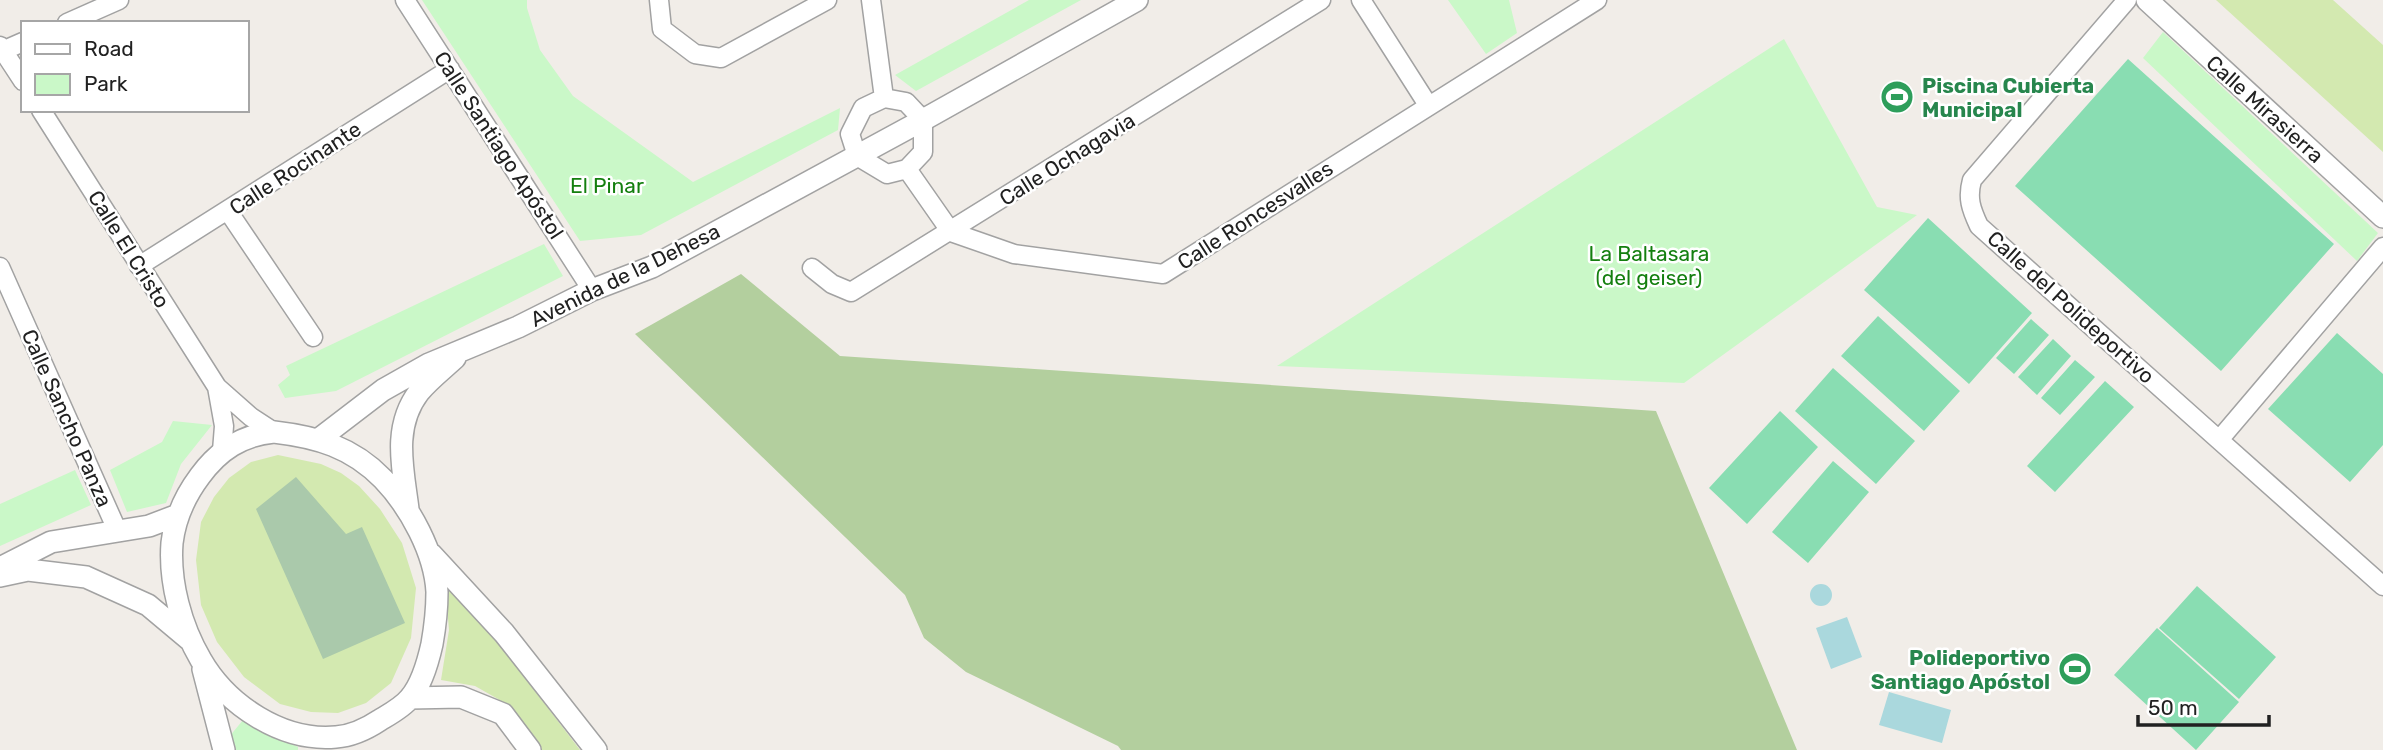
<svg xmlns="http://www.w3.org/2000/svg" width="2383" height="750" viewBox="0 0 2383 750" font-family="Rubik,sans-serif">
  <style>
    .grass { fill: #d3e9b0 }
    .forest { fill: #b3cf9e }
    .cemetery { fill: #aac9ab }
    .park { fill: #caf8c8 }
    .pitch { fill: #89ddb2 }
    .water { fill: #aad8dd }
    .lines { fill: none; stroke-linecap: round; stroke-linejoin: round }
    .minor-casing { stroke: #a2a2a2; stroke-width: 21 }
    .tertiary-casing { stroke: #a2a2a2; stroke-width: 24 }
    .minor { stroke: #fff; stroke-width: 18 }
    .tertiary { stroke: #fff; stroke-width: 21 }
    .labels { text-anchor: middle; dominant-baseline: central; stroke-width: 5; stroke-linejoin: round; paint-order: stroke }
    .leisure-label { font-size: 21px; font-weight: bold; fill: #27864d; stroke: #fff; text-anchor: start }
    .street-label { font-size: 21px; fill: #212121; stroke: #fff }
    .park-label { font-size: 21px; fill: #147f0f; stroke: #fff }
  </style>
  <rect width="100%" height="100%" fill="#f1ede8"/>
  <path class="grass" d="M2216,0h117l50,45v107z
    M278,455l43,9 20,9 18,13 21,23 22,34 14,45 -5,50 -20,45 -25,20 -28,10 -27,-1 -31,-8 -36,-27 -27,-35 -16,-37 -5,-45 5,-38 13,-25 15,-19 22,-16z
    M444,572l136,178h-42l-40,-51 -23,-13 -34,-6 8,-50z"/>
  <path class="forest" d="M741,274l99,82 816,55 141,339h-676l-3,-4 -152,-74 -42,-34 -19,-43 -270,-261z"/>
  <path class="cemetery" d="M296,477l50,57 16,-7 43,96 -82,36 -67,-150z"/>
  <path class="park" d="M422,0h105v8l13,42 33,46 120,86 147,-74 -2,22 -197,105 -61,6z
    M1029,0h52l-165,91 -21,-16z
    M1448,0h61l8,33 -31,21z
    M2163,32l215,201 -21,28 -214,-203z
    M1784,39l93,168 40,8 -233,168 -407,-17z
    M544,244l19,32 -227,115 -51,7 -7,-13 12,-10 -4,-9z
    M173,421l39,4 -31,39 -15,39 -39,9 -17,-42 52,-28z
    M75,470l16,35 -91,41v-42z
    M243,720l55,27v3h-65l-4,-13z"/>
  <path class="pitch" d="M2128,59l206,185 -113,127 -206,-185z
    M1928,218l104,95 -63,71 -105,-94z
    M1878,316l82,75 -36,40 -83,-75z
    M2031,319l18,16 -35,39 -18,-16z
    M2337,333l46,41v71l-33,37 -82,-73z
    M2053,339l18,17 -34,39 -19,-18z
    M2075,360l20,17 -35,38 -19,-17z
    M1833,368l82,73 -39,43 -81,-73z
    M2105,381l29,26 -79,85 -28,-26z
    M1780,411l38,36 -71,77 -38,-36z
    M1833,461l36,31 -61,71 -36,-31z
    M2197,586l79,71 -37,42 -80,-71z
    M2157,628l82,74 -43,48 -82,-75z"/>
  <path class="water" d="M1810 595a11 11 0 1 1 22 0a11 11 0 1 1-22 0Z
    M1847,617l15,40 -31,12 -15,-41z
    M1889,692l62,18 -9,33 -63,-18z"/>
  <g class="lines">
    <defs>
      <path id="minor" d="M405,0l187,290
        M659,0l3,29 33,25 26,4 106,-58
        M871,0l13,98
        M1361,0l67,105
        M2127,0l-155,180c-5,18 -1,29 7,46l240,214 164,-193
        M67,23l52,-23
        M0,46l23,35
        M0,52l23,-10
        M884,98l22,4 17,18v32l-16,17 -20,5 -30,-18 -7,-22 13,-26z
        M41,110l176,277 34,30 23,15
        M907,169l44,63 63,22 149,20 434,-274
        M228,211l85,126
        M139,266l311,-197
        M0,267l117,263
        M812,268l20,16 19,8 470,-292
        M217,387l7,39 -2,25
        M2219,440l164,146"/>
      <path id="tertiary" d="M2147,0l236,217
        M274,432c43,5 78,15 109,47 27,28 52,74 54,113 0,18 -2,35 -5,52 -4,18 -10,40 -22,54 -7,9 -20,16 -30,22 -12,8 -29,16 -44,17 -54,5 -109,-32 -135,-77 -20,-34 -32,-78 -29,-117 3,-25 13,-47 28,-67 19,-26 42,-41 74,-44z
        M319,439l64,-49 46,-26 89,-37 74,-37 60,-23 271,-147 214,-120
        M408,509c-5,-40 -16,-82 11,-117 10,-12 24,-23 36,-34
        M431,554l73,79 92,117
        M0,568l51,-26 98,-16 29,-11
        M0,576l28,-6 58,7 62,28 43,36
        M203,669l21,81
        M410,698l51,-1 42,17 27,36"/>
    </defs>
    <use href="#minor" class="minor-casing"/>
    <use href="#tertiary" class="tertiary-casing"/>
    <use href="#minor" class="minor"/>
    <use href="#tertiary" class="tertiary"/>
  </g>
  <defs>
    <symbol id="stadium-disc" viewBox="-11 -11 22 22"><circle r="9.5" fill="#2e9e5b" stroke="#fff"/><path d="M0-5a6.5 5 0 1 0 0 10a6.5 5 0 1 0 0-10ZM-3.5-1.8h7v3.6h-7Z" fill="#fff"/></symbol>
  </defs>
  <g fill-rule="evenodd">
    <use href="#stadium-disc" x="1878" y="78" width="38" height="38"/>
    <use href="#stadium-disc" x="2056" y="650" width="38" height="38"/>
  </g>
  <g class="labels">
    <g class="leisure-label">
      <text x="1922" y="85">Piscina Cubierta<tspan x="1922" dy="24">Municipal</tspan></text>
      <text x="2050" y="657" text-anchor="end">Polideportivo<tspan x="2050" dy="24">Santiago Apóstol</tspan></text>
    </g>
    <g class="street-label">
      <text transform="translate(2265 109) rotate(42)">Calle Mirasierra</text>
      <text transform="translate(499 145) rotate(57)">Calle Santiago Apóstol</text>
      <text transform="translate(1067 159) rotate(-32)">Calle Ochagavia</text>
      <text transform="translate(295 168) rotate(-33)">Calle Rocinante</text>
      <text transform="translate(1255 215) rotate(-33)">Calle Roncesvalles</text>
      <text transform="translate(129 249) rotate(58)">Calle El Cristo</text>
      <text transform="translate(625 275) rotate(-26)">Avenida de la Dehesa</text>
      <text transform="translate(2071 307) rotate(42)">Calle del Polideportivo</text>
      <text transform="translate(67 418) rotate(66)">Calle Sancho Panza</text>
    </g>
    <g class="park-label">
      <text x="607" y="185">El Pinar</text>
      <text x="1649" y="253">La Baltasara<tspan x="1649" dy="24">(del geiser)</tspan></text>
    </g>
  </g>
  <rect x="21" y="21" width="228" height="91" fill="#ffffff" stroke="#a6a6a6" stroke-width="2"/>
  <rect x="35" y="44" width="35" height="10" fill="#ffffff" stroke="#a6a6a6" stroke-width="2"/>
  <text x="84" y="56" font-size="21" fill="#212121">Road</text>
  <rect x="35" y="74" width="35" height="21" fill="#caf8c8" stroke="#a6a6a6" stroke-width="2"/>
  <text x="84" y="91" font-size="21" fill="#212121">Park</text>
  <path d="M2138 715v10h131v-10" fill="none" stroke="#212121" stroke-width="3.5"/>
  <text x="2148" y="715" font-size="21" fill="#212121" stroke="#ffffff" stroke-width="5" paint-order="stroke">50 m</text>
</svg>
